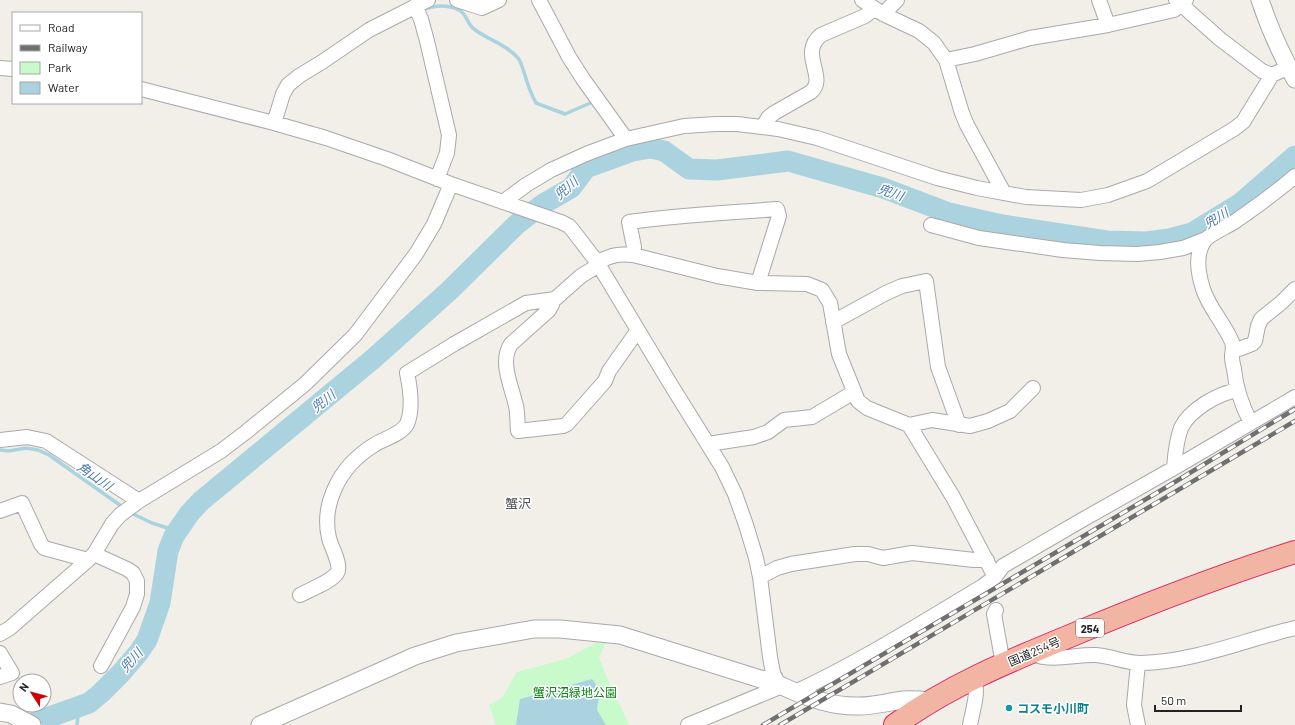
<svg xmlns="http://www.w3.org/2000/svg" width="1295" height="725" viewBox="0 0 1295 725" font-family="Barlow,'Noto Sans JP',sans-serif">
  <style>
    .park { fill: #c8facc }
    .water { fill: #aad3df }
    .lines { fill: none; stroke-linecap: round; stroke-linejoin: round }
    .stream { stroke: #aad3df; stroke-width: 3.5 }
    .river { stroke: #aad3df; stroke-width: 21 }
    .minor-casing { stroke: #a9a9a9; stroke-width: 16 }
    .tertiary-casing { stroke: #a9a9a9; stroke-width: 19 }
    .trunk-casing { stroke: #dc2a67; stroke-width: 24 }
    .minor { stroke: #fff; stroke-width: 14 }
    .tertiary { stroke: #fff; stroke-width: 17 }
    .trunk { stroke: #f2b4a3; stroke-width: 22 }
    .rail-casing { stroke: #707070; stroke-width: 4.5 }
    .rail { stroke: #fff; stroke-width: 3; stroke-dasharray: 9; stroke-linecap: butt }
    .culture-dot { fill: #0f9aa8; stroke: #fff; stroke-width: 1.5 }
    .labels { text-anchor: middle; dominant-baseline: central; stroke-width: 3; stroke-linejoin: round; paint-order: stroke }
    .shield { fill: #fff; stroke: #646464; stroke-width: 1 }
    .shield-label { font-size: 11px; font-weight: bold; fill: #222 }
    .street-label { font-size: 12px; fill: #222; stroke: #fff }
    .park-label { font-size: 12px; fill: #0c8416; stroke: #fff }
    .culture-label { font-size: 12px; font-weight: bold; fill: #0d838f; stroke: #fff; text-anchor: start }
    .water-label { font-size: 13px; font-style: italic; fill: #4a7aab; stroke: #fff }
    .neighbourhood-label { font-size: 13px; fill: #555; stroke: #fff }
  </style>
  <rect width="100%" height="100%" fill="#f2efe9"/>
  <path class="park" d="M603,639l4,1 -8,17 6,16 24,52h-133l-7,-20 13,-7 15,-26 49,-13z"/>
  <path class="water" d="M592,679l8,11 -3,20 9,15h-90l4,-26z"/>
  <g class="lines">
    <path class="stream" d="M423,10c12,-5 25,-5 36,0 8,4 8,14 15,19 14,11 32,15 44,29 3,4 4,9 6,14 3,11 7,22 12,31l29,11 30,-13
      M0,450l9,1 17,-3 12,2 11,5 75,53
      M129,512l23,11 25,8
      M77,725l2,-18"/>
    <path class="river" d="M27,725l62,-22 12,-10 20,-20 18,-21 8,-12 13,-37 8,-52 6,-15 15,-22 12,-13 172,-142 76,-68 68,-67 26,-20 28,-16 15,-20 47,-17 18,-3 13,3 25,18 28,1 71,-9 95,27 66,25 53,12 105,16 40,1 22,-3 23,-6 49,-30 54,-47"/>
    <defs>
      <path id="minor" d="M457,0l25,8 17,-8
        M539,0l30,57 14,22 43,60
        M862,0l21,14 36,17 15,12 12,17 16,53 5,12 37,68
        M1099,0l9,25
        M1176,0l44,39 42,32 10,4
        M415,6l6,13 6,22 22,94 -2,18 -10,26
        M883,14l14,-14
        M946,60l29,-6 55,-16 78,-13 66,-15 12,-10
        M0,68l13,1
        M141,89l133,34 52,15 61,21 64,25 110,38 8,4 5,6 23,30 74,123 51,82 13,27 11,31 10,33 4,19 10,80 4,21 8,8 -94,39
        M274,123l9,-29 5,-9 11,-9 23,-14 47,-32 59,-30
        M763,127l5,-9 6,-5 37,-21c17,-15 -13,-38 10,-57l44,-19 9,-7
        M503,202l23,-17 25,-15 35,-16 40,-15 58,-13 32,-2h21l41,5 39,9 120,40 40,10 49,9 55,3 27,-5 39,-14 87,-52 9,-7 29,-47 17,-8
        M931,225l48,13 84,12 37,3 37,1 23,-2 23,-4 23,-9
        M633,255l1,-8 -5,-25c49,-7 98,-9 148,-13l2,7 -21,67
        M597,262c14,-6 20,-9 36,-7l84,21 41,7 49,1 15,6 8,13 9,51 19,47 9,7 42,17 44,72 42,80
        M551,300l1,5 -3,5 -38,34c-12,18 1,43 5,62 2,8 1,17 2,25l45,-5 4,-2 38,-43 4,-10 29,-41
        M833,322l53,-29 16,-7 24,-5 12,86 21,58
        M1234,350l5,-1 13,-5 3,-3 3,-15 3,-7 21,-17 13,-13
        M1251,423c-9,-17 -15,-34 -17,-54 -1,-4 -2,-8 -2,-12 0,-6 2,-9 0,-15 -8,-19 -23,-34 -29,-53 -5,-16 -9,-36 3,-50 6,-6 23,-13 31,-19 20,-14 40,-28 58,-44
        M909,425l23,-5 38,6 18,-5 22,-10 23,-23
        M0,440l27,-3 19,4 93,60
        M708,444l46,-7 14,-5 16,-12 28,-3 42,-25
        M1174,468c1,-13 2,-27 7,-40 9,-19 37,-34 56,-38
        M0,511l22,-8 19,41 3,4 44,12
        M94,554l33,15 6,4 4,8v13l-4,13 -32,59
        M760,577l17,-9 14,-4 64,-10h13l15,4 29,-5 62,7h13
        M300,595c9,-5 31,-13 37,-22 5,-8 -6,-26 -8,-35 -4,-17 -1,-35 6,-50 8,-18 23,-33 39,-43 9,-6 28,-11 33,-21 6,-14 3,-37 0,-51l47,-29 72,-41 29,-4 26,-23 18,-11
        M996,610l-2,4 9,50
        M0,634l10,-6 78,-68 6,-6 18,-30 8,-9 19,-14 82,-50 25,-19 59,-48 50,-49 61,-81 18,-30 17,-40
        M1030,652c4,2 10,5 14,5 16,3 36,-3 52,-2 15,1 30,8 45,8 53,-1 103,-23 154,-35
        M0,653l12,20 -12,4
        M1138,663l-4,42 4,20
        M795,692c65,-30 126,-69 188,-106l12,-9 8,-11 79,-46 92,-52 121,-71
        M970,725c3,-17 9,-31 4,-48"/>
      <path id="tertiary" d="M1260,0c9,27 21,54 35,79
        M782,686c23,11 51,21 77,20 15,0 29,-4 44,-6 9,-1 18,0 27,1
        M0,712l11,2 21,11
        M260,725l155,-69 41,-13 78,-14h26l60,6 134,42 10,3 10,-2"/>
      <path id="trunk" d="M895,725c53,-39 114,-64 175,-89 74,-31 149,-60 225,-84"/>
    </defs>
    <use href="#minor" class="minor-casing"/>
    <use href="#tertiary" class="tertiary-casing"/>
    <use href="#trunk" class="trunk-casing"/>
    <use href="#minor" class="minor"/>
    <use href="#tertiary" class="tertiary"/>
    <use href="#trunk" class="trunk"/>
    <defs>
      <path id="rail" d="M763,725l407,-240 125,-76
        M780,725l515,-304"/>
    </defs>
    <use href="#rail" class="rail-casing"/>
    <use href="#rail" class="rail"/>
  </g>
  <circle class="culture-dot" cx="1009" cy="708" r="4"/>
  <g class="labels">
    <rect class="shield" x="1076" y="619" width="28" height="18" rx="3"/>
    <g class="shield-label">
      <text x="1090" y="628">254</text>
    </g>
    <g class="street-label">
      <text transform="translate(1034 651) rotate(-23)">国道254号</text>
    </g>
    <g class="park-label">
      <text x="575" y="692">蟹沢沼緑地公園</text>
    </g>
    <g class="culture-label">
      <text x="1017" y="708">コスモ小川町</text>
    </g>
    <g class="water-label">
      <text transform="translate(566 188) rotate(-41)">兜川</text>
      <text transform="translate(891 192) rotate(19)">兜川</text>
      <text transform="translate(1216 218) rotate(-31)">兜川</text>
      <text transform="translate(323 401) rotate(-39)">兜川</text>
      <text transform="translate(95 476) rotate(35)">角山川</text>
      <text transform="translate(131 660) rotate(-48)">兜川</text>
    </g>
    <g class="neighbourhood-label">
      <text x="518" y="503">蟹沢</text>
    </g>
  </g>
  <rect x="12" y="12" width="130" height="92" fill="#ffffff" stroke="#a7a7a7"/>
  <rect x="20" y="25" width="20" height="6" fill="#ffffff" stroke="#a7a7a7"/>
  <text x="48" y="32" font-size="12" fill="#222222">Road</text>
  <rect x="20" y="45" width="20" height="6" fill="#707070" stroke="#a7a7a7"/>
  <text x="48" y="52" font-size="12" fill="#222222">Railway</text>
  <rect x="20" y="62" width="20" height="12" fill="#c8facc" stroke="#a7a7a7"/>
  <text x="48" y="72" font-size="12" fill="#222222">Park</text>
  <rect x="20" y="82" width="20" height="12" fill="#aad3df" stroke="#a7a7a7"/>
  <text x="48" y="92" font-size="12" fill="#222222">Water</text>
  <g transform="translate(32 693) rotate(306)"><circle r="19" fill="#ffffff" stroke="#a7a7a7"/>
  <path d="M0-3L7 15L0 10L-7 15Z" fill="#d40000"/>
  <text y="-6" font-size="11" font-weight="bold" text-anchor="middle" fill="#222222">N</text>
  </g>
  <path d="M1155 705v6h86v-6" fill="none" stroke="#222222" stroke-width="2"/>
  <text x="1161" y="705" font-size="12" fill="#222222" stroke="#ffffff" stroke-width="3" paint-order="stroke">50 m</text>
</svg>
